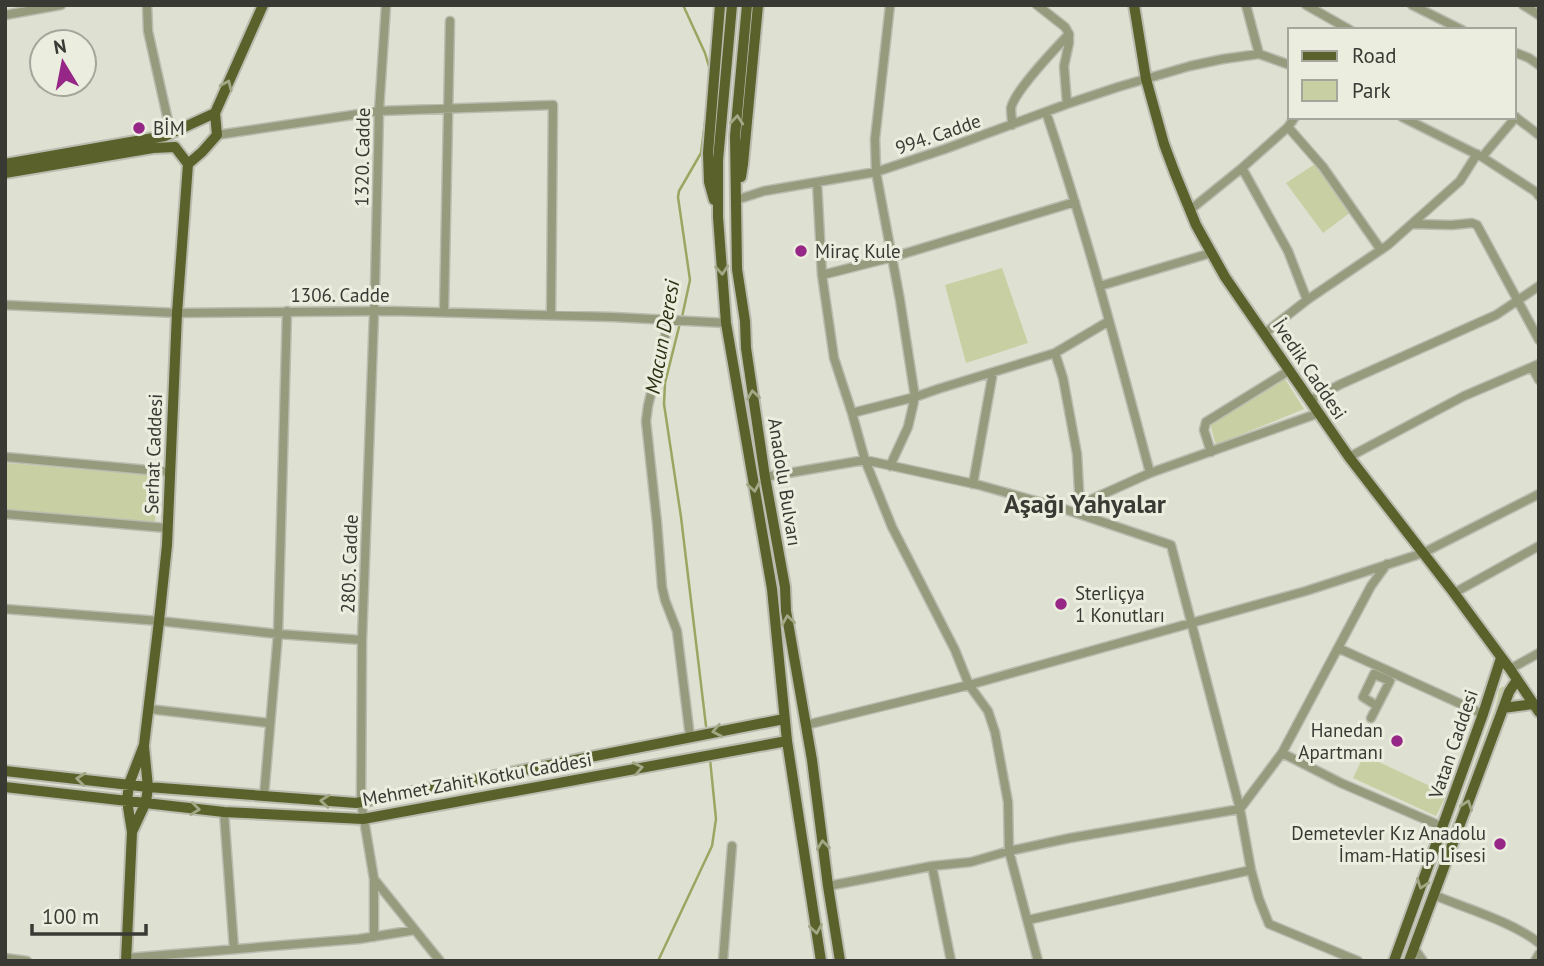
<svg xmlns="http://www.w3.org/2000/svg" width="1544" height="966" viewBox="0 0 1544 966" font-family="'PT Sans',sans-serif">
  <style>
    .green { fill: #c8cfa2 }
    .lines { fill: none; stroke-linecap: round; stroke-linejoin: round }
    .stream { stroke: #9ca562; stroke-width: 2.5 }
    .minor-casing { stroke: #babcaf; stroke-width: 11 }
    .major-casing { stroke: #babcaf; stroke-width: 14 }
    .minor { stroke: #969b7e; stroke-width: 8 }
    .major { stroke: #5a612b; stroke-width: 10 }
    .oneway { stroke: #a2a885 }
    .poi-dot { fill: #972786; stroke: #ebeedf; stroke-width: 2.5 }
    .labels { text-anchor: middle; dominant-baseline: central; stroke-width: 6; stroke-linejoin: round; paint-order: stroke }
    .poi-label { font-size: 19px; fill: #393a34; stroke: #ebeedf; text-anchor: start }
    .street-label { font-size: 19px; fill: #393a34; stroke: #ebeedf }
    .water-label { font-size: 21px; font-style: italic; fill: #2d3113; stroke: #ebeedf }
    .district-label { font-size: 26px; font-weight: bold; fill: #393a34; stroke: #ebeedf }
  </style>
  <rect width="100%" height="100%" fill="#dee1d2"/>
  <path class="green" d="M1315,164l36,48 -28,21 -37,-50z
    M1002,268l26,75 -62,20 -21,-78z
    M1285,379l19,30 -88,36 -6,-21z
    M7,463l152,13 -4,46 -150,-13z
    M1503,686l2,5 -101,270h-2l94,-255 3,-17z
    M1364,755l83,39 -11,22 -83,-38z"/>
  <g class="lines">
    <path class="stream" d="M683,5l22,48 5,17
      M682,317l8,-37 -12,-83 1,-6 22,-38 4,-31
      M680,323l-15,60 -1,21 17,113 25,209
      M658,961l54,-115 4,-27 -6,-60"/>
    <defs>
      <path id="minor" d="M147,5l1,26 23,103
        M386,5l-7,106 -4,176 -13,353 -1,162 13,77 66,82
        M890,5l-15,134 1,33 24,128 15,97 -7,30 -18,39
        M1037,5l28,22 4,7v9l-5,23 3,38
        M1246,5l13,49
        M1306,5l44,25
        M1412,5l50,25
        M1523,5l16,10
        M5,15l56,-10
        M1514,52l15,6 10,7
        M1046,112c40,119 72,240 104,361
        M1514,116l25,19
        M1402,117l80,40 54,35 3,4
        M1012,125c0,-5 -1,-12 -1,-17 4,-18 44,-59 58,-74
        M1288,127l35,40 58,83
        M217,135l162,-24 174,-6 -2,210
        M1482,157l34,-40
        M1242,168l46,83 19,49
        M817,182l5,93 12,83 18,55 13,47 27,67 63,123 14,35 19,26 7,21 13,70 1,49 29,110
        M736,200l28,-9 112,-19 69,-23 122,-45 51,-17 72,-21 33,-7 36,-5 31,11
        M1190,210l52,-42 46,-41 7,-10
        M1412,224l40,1 20,-2 5,2 62,115
        M822,275l71,-18 182,-55
        M1100,286l111,-33
        M5,305l172,8 216,-2 220,6 113,6
        M444,312l6,-291
        M669,320l-21,86 -2,15 11,102 5,64 3,13 12,31 13,106
        M1265,333l42,-33 81,-55 72,-64 17,-27
        M1055,353l8,25 14,76 3,54
        M1532,367l7,13
        M1310,400l31,-16 155,-69 43,-29
        M852,413l63,-16 23,-8 117,-36 54,-32
        M1211,452l-7,-22 2,-8 84,-52
        M5,457l165,15
        M1349,457l115,-61 75,-32
        M765,477l100,-17 114,25 82,23 110,37 69,264 11,61 8,29 10,25 89,37
        M973,484l20,-112
        M1079,505l71,-32 169,-60
        M5,514l162,14
        M1454,593l85,-47
        M5,609l154,12 119,13 84,6
        M1338,648l145,66
        M1510,669l29,-16
        M149,709l120,14
        M1371,718l19,-37 -16,-7 -11,23 14,9
        M806,725l163,-40 337,-94 117,-38 116,-59
        M1282,753l59,30 102,44
        M264,796l14,-162 9,-323
        M224,812l10,137
        M932,866l19,95
        M828,886l104,-20 39,-4 38,-11 61,-13 170,-29 42,-56 89,-167 16,-22
        M1434,895c33,14 77,26 105,48
        M1028,920l223,-50
        M374,937v-57
        M1414,948l9,13
        M5,958l22,3
        M127,958l232,-19 56,-9
        M723,961l9,-115
        M1535,961l4,-7"/>
      <path id="major" d="M732,5l-14,155v57l8,106 46,266 15,152 34,220
        M747,5l-12,131 2,133 8,52 1,27 19,129 20,110 1,24 26,149 16,126 12,75
        M1134,5l12,74 18,65 10,27 22,54 29,52 124,180 105,136 56,76 29,43
        M5,164l160,-28 50,-23
        M188,164l14,-12 15,-17 -2,-22 48,-108
        M5,173l148,-25 22,-1
        M741,177l2,-13 15,-159
        M714,200l-5,-18 -1,-29 12,-148
        M1503,708l30,-4
        M5,771l143,16 208,16 428,-84
        M5,787l219,25 139,7 424,-78
        M132,832l14,-30 2,-15 -4,-40
        M126,961l6,-129 -5,-31 2,-17 15,-39 15,-124 8,-76 10,-232 11,-149 -13,-17
        M1394,961l89,-247 18,-56
        M1409,961l92,-247 8,-22 8,-12"/>
    </defs>
    <use href="#minor" class="minor-casing"/>
    <use href="#major" class="major-casing"/>
    <use href="#minor" class="minor"/>
    <use href="#major" class="major"/>
  </g>
  <defs><path id="oneway-chevron" d="M-2-3.5L2.5 0L-2 3.5" fill="none" stroke-width="1.6" stroke-linecap="round" stroke-linejoin="round" transform="scale(1.75)"/></defs>
  <g class="oneway">
    <use href="#oneway-chevron" transform="translate(227 85) rotate(-66)"/>
    <use href="#oneway-chevron" transform="translate(737 120) rotate(-85)"/>
    <use href="#oneway-chevron" transform="translate(722 270) rotate(85)"/>
    <use href="#oneway-chevron" transform="translate(753 395) rotate(-98)"/>
    <use href="#oneway-chevron" transform="translate(754 487) rotate(80)"/>
    <use href="#oneway-chevron" transform="translate(788 620) rotate(-99)"/>
    <use href="#oneway-chevron" transform="translate(717 731) rotate(169)"/>
    <use href="#oneway-chevron" transform="translate(638 768) rotate(-11)"/>
    <use href="#oneway-chevron" transform="translate(81 779) rotate(-174)"/>
    <use href="#oneway-chevron" transform="translate(325 801) rotate(-175)"/>
    <use href="#oneway-chevron" transform="translate(1467 805) rotate(-70)"/>
    <use href="#oneway-chevron" transform="translate(195 809) rotate(7)"/>
    <use href="#oneway-chevron" transform="translate(823 845) rotate(-97)"/>
    <use href="#oneway-chevron" transform="translate(1422 884) rotate(110)"/>
    <use href="#oneway-chevron" transform="translate(816 929) rotate(81)"/>
  </g>
  <g class="poi-dot">
    <circle cx="139" cy="128" r="7"/>
    <circle cx="801" cy="251" r="7"/>
    <circle cx="1061" cy="604" r="7"/>
    <circle cx="1397" cy="741" r="7"/>
    <circle cx="1500" cy="844" r="7"/>
  </g>
  <g class="labels">
    <g class="poi-label">
      <text x="153" y="128">BİM</text>
      <text x="815" y="251">Miraç Kule</text>
      <text x="1075" y="593">Sterliçya<tspan x="1075" dy="22">1 Konutları</tspan></text>
      <text x="1383" y="730" text-anchor="end">Hanedan<tspan x="1383" dy="22">Apartmanı</tspan></text>
      <text x="1486" y="833" text-anchor="end">Demetevler Kız Anadolu<tspan x="1486" dy="22">İmam-Hatip Lisesi</tspan></text>
    </g>
    <g class="street-label">
      <text transform="translate(938 134) rotate(-19)">994. Cadde</text>
      <text transform="translate(362 157) rotate(-89)">1320. Cadde</text>
      <text x="340" y="295">1306. Cadde</text>
      <text transform="translate(1310 369) rotate(56)">İvedik Caddesi</text>
      <text transform="translate(153 454) rotate(-88)">Serhat Caddesi</text>
      <text transform="translate(785 482) rotate(81)">Anadolu Bulvarı</text>
      <text transform="translate(349 564) rotate(-88)">2805. Cadde</text>
      <text transform="translate(1453 744) rotate(-71)">Vatan Caddesi</text>
      <text transform="translate(477 779) rotate(-10)">Mehmet Zahit Kotku Caddesi</text>
    </g>
    <g class="water-label">
      <text transform="translate(662 337) rotate(-80)">Macun Deresi</text>
    </g>
    <g class="district-label">
      <text x="1085" y="503">Aşağı Yahyalar</text>
    </g>
  </g>
  <rect width="1544" height="966" fill="none" stroke="#393a34" stroke-width="14"/>
  <rect x="1288" y="28" width="228" height="91" fill="#ebeedf" stroke="#a4a69b" stroke-width="2"/>
  <rect x="1302" y="51" width="35" height="10" fill="#5a612b" stroke="#a4a69b" stroke-width="2"/>
  <text x="1352" y="63" font-size="21" fill="#393a34">Road</text>
  <rect x="1302" y="80" width="35" height="21" fill="#c8cfa2" stroke="#a4a69b" stroke-width="2"/>
  <text x="1352" y="98" font-size="21" fill="#393a34">Park</text>
  <g transform="translate(63 63) rotate(350)"><circle r="33" fill="#ebeedf" stroke="#a4a69b" stroke-width="2"/>
  <path d="M0-5L12 26L0 18L-12 26Z" fill="#972786"/>
  <text y="-10" font-size="19" font-weight="bold" text-anchor="middle" fill="#393a34">N</text>
  </g>
  <path d="M32 924v10h114v-10" fill="none" stroke="#393a34" stroke-width="3.5"/>
  <text x="42" y="924" font-size="21" fill="#393a34" stroke="#ebeedf" stroke-width="5" paint-order="stroke">100 m</text>
</svg>
